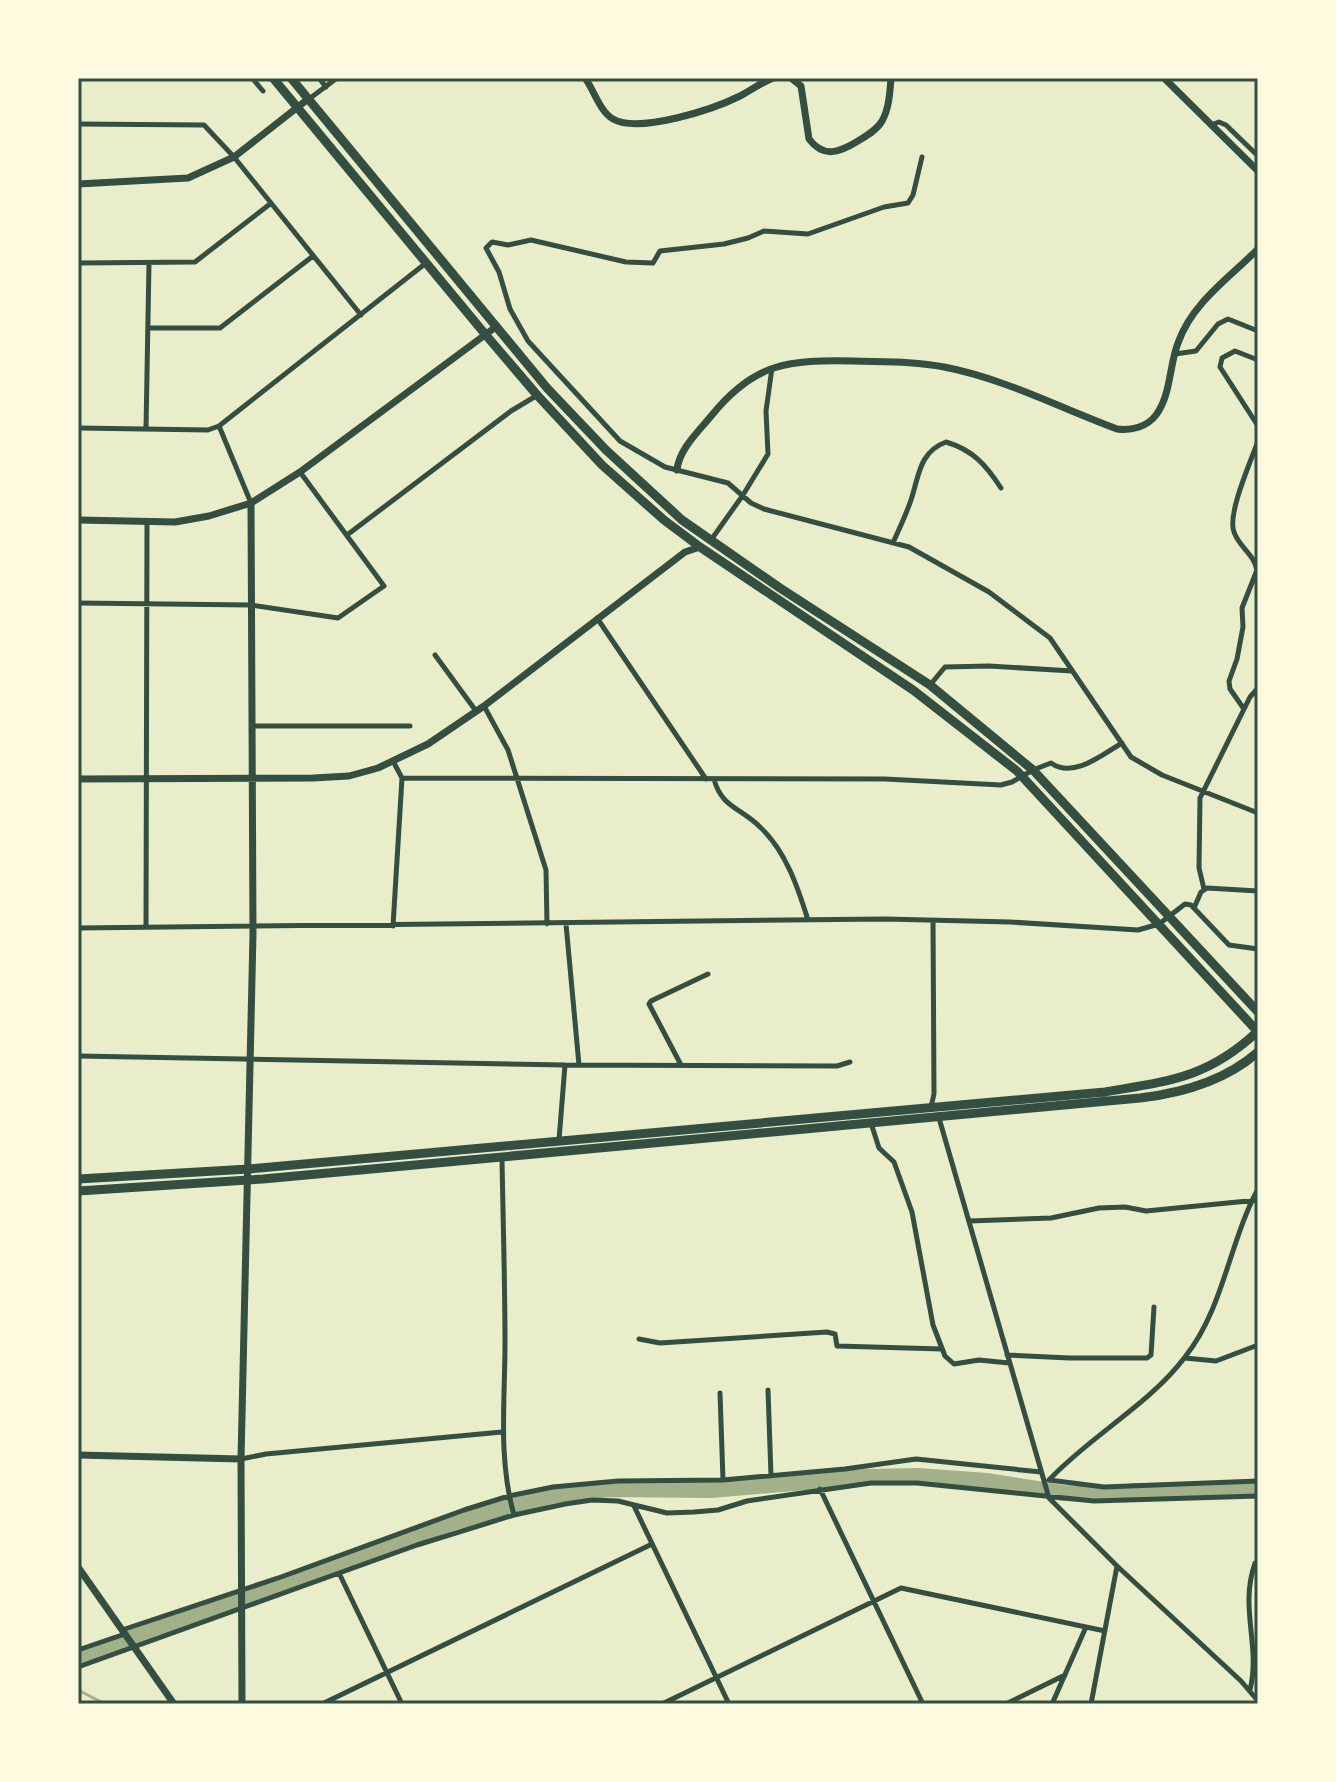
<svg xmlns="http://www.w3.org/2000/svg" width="1336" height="1782" viewBox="0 0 1336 1782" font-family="'Fira Sans',sans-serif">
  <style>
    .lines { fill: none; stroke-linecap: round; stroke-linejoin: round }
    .stream { stroke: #a3b18a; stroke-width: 3 }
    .river { stroke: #a3b18a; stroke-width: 16 }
    .minor { stroke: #344e41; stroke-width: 5 }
    .tertiary { stroke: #344e41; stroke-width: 7 }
    .primary { stroke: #344e41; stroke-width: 9 }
    .trunk { stroke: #344e41; stroke-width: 9 }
    .neatline { fill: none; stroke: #344e41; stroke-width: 3 }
  </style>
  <rect width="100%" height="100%" fill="#e9edc9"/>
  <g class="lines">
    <path class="stream" d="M78,1690l27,14"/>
    <path class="river" d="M78,1657l376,-135 101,-27 53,-6 103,1 152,-13 55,-1 69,5 76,12 43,2 29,-4 123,-1"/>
    <path class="minor" d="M252,78l11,13
      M319,78l7,9
      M309,99l28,-21
      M78,124l126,1 30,32 127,158
      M1211,125l8,-3 7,3 32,31
      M922,157l-9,38 -5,8 -24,4 -76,27 -44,-3 -16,7 -24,6 -64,7 -7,12 -27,-1 -95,-22 -23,5 -16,-3 -6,6 13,24 11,37 18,32 92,100 45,26 63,16 23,20 13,6 145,38 80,45 61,46 81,119 31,18 96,38
      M78,263l117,-1 75,-58
      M149,328h71l93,-72
      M1175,354l21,-3 22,-27 10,-5 30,12
      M1258,360l-23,-9 -13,7 -2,9 38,59
      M219,426l32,77
      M78,428l130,2 11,-4 207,-163
      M146,429l3,-166
      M347,535l164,-124 25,-15
      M711,540l32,-45 25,-41 -2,-43 6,-43
      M893,543c6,-14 13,-28 18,-43 8,-24 8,-48 35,-58 27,8 40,23 55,46
      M78,603l173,2 87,13 46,-32 -84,-114
      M597,618l109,161
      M435,655l41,56
      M930,685l15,-18 44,-1 83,5
      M484,706l24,44 38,120 1,54
      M1244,709l-14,-20 -1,-8 8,-22 6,-32 -1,-19 15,-38c-3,-16 -18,-23 -23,-38 -7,-18 17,-71 24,-91
      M252,726h158
      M393,761l9,17 483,1 116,6 11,-3 21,-12 18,-7c22,16 51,-8 71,-20
      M714,779c7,28 27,29 46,48 26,24 38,61 48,93
      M1204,889l-5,-21 1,-70 50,-101 8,-9
      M1194,908l7,-16 6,-4 51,3
      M566,924l13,141
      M393,926l9,-148
      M146,927l1,-404
      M78,928l807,-9 125,3 128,8 21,-6 26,-20 6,1 38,40 29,4
      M78,1056l487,9 272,1 13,-4
      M681,1065l-32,-61 2,-3 57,-27
      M931,1107l3,-13 -1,-174
      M939,1118l110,380 68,68 124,115 17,20
      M871,1123l8,25 15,14 18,50 21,113 12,31 9,8 25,-4 30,3
      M559,1140l6,-75
      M502,1158c1,62 3,124 3,185 0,58 -7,116 9,172
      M969,1221l82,-3 48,-10 26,-1 21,4 112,-11
      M639,1339l21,4 167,-11 8,2 2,12 105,3
      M1007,1355l63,3h77l4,-3 3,-48
      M1185,1358l31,3 42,-16
      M768,1390l3,86
      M720,1393l3,87
      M241,1459l25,-5 236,-22
      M1049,1480c41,-44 100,-75 136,-123 39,-49 44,-115 73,-168
      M1049,1480l55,7 154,-6
      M820,1489l103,215
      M634,1506l95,198
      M339,1573l63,131
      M122,1630l159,-53 183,-67 45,-14 44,-9 65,-6 105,-1 122,-11 71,-10 125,13
      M78,1650l47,-16
      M78,1667l339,-122 97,-30 51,-11 27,-4 26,1 49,12 27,-1 24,-2 29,-9 124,-18h46l177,18 164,-5
      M1250,1690c11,-45 -11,-81 5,-127h3
      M322,1704l328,-159
      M662,1704l239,-116 204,43
      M1006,1704l59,-29
      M1052,1704l34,-77
      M1091,1704l26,-138"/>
    <path class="tertiary" d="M585,78c9,12 15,34 28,41 26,15 101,-10 127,-23 11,-6 21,-13 33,-18
      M791,78l10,8 8,53c15,20 31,13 49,2 8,-5 19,-11 24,-20 7,-12 8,-29 9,-43
      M1164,78l94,93
      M78,184l110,-6 46,-21 74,-58
      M677,470c2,-21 22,-39 35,-55 43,-53 77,-55 141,-54 30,1 61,0 91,6 59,11 116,41 173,62 14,2 30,-2 39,-14 15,-20 13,-49 22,-72 14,-40 51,-65 80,-94
      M78,520l97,2 34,-6 42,-13 49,-31 197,-146
      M78,779l235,-1 36,-2 29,-8 50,-24 56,-38 201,-154 15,-5
      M78,1455l163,4
      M78,1567l96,137
      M242,1704l-1,-245 12,-525 -2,-431"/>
    <path class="primary" d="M273,78l212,256 52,61 65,70 62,55 36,27 213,143 104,81 241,261
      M291,78l256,310 59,62 76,70 98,68 150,97 103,85 225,242"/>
    <path class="trunk" d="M78,1179l171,-10 856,-77c64,-11 103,-14 153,-61
      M78,1191l185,-12 877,-81c43,-5 85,-17 118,-46"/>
  </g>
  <rect width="1336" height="1782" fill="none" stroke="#fefae0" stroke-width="160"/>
  <rect x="80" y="80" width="1176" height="1622" class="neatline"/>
</svg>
